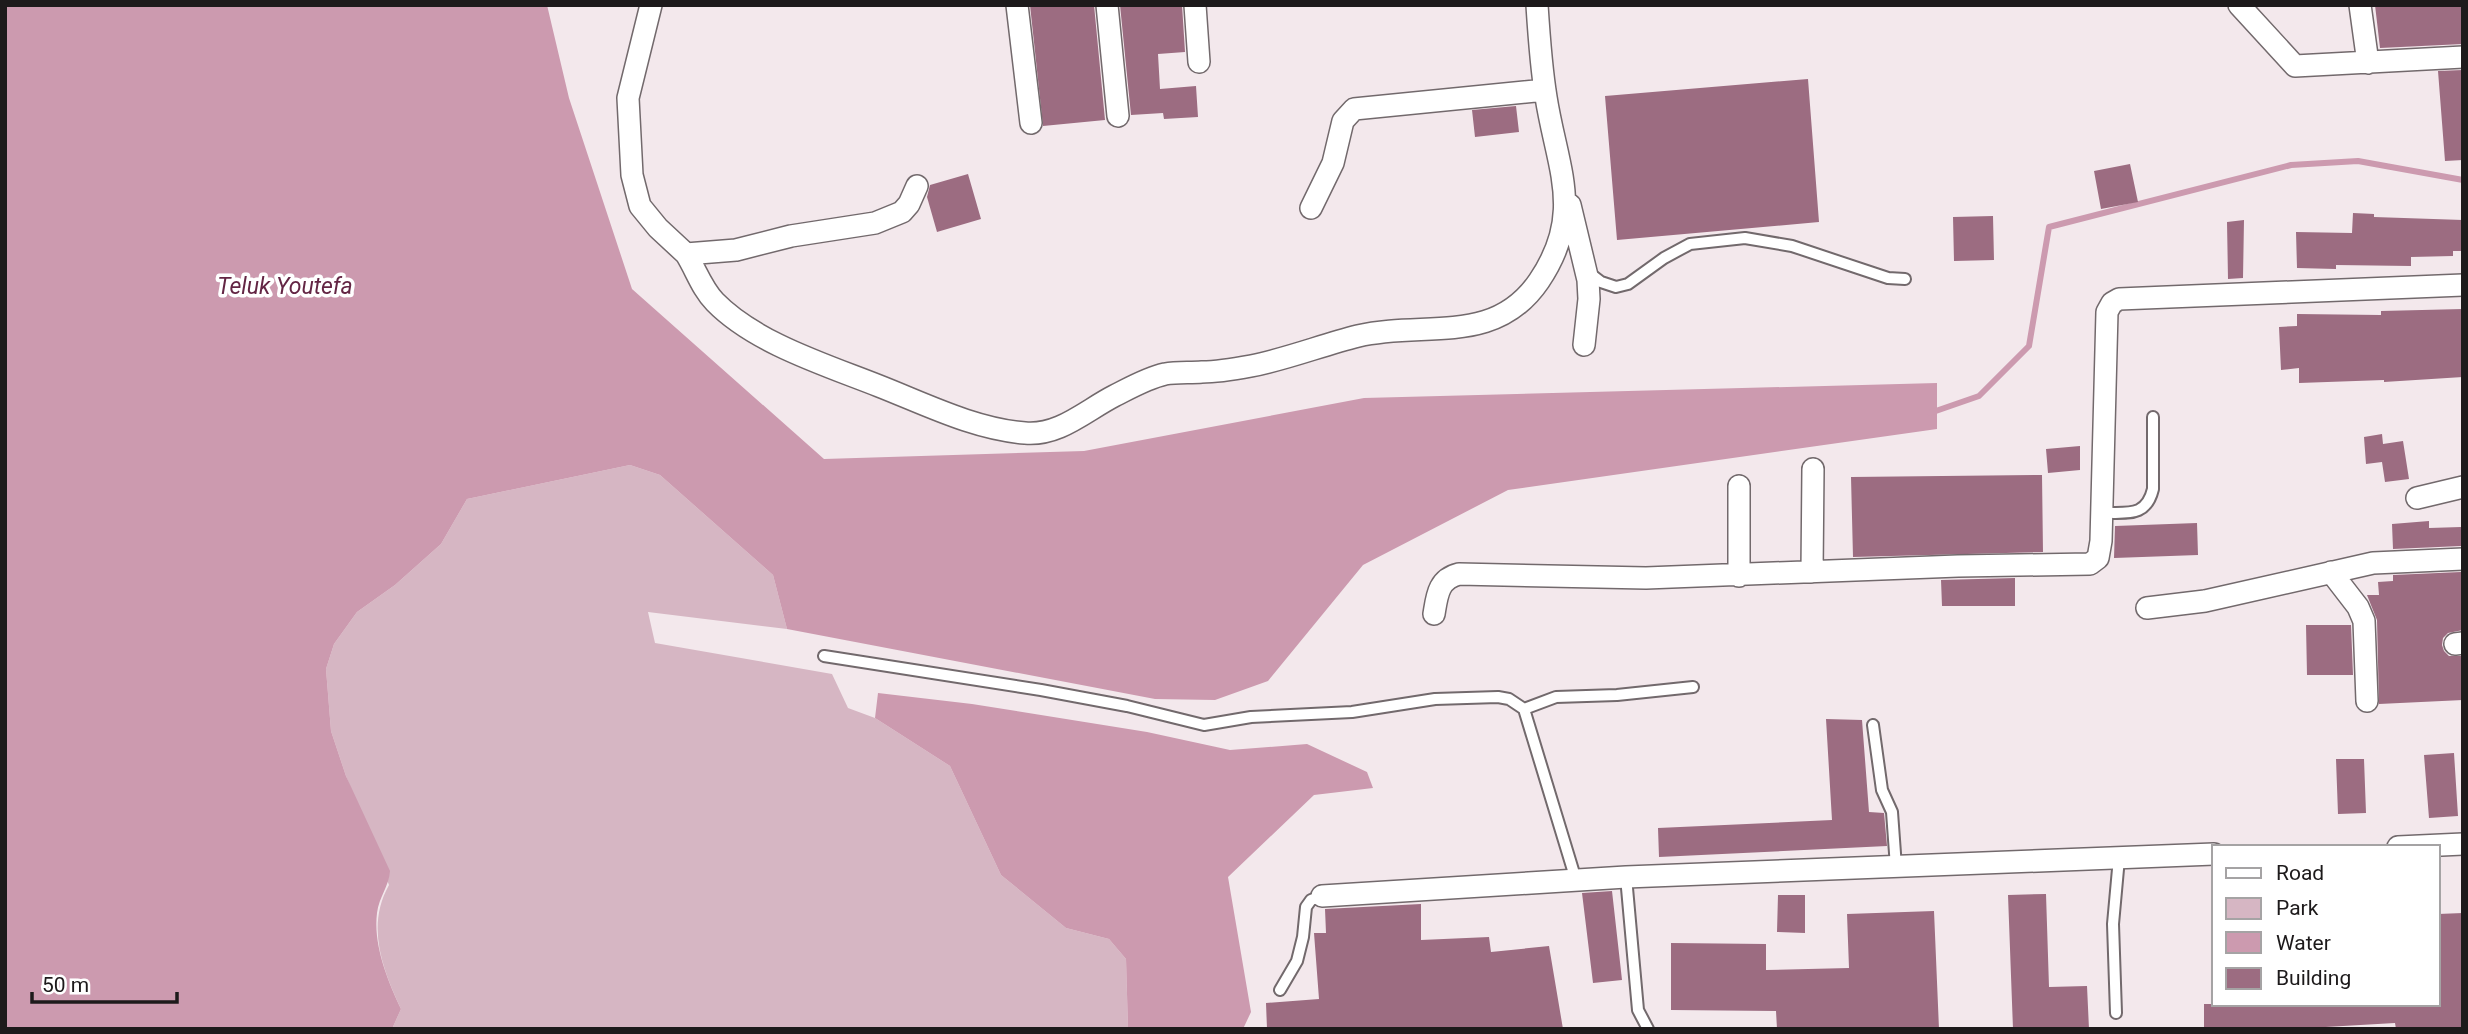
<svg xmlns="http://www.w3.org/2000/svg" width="2468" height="1034" viewBox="0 0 2468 1034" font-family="Roboto,sans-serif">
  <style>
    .green { fill: #d6b6c3 }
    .water { fill: #cc9aaf }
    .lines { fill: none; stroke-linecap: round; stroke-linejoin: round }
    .stream { stroke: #cc9aaf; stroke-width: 6 }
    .building { fill: #9c6c81 }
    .service-casing { stroke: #72696c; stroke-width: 14 }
    .minor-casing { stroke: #72696c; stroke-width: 24 }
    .service { stroke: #fff; stroke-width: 10 }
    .minor { stroke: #fff; stroke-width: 21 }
    .labels { text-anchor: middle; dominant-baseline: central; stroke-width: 7; stroke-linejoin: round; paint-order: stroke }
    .water-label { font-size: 23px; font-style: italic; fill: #632544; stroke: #fff }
  </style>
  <rect width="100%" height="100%" fill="#f3e8ec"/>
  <path class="green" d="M630,465l30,10 113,100 14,54 -139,-17 7,31 177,31 16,34 27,10 75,48 51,109 65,53 43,11 17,20 2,70h-736l9,-20c-19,-41 -35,-83 -12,-124l-43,-109 -15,-45 -5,-62 8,-25 23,-32 38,-27 46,-41 26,-45z"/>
  <path class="water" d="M5,5h542l22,93 63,191 192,170 260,-8 280,-53 573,-15v46l-429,61 -145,75 -95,116 -53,19 -60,-1 -368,-70 -14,-54 -113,-100 -30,-10 -163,34 -26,45 -46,41 -38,27 -23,32 -8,25 5,62 15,45 44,95c-1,15 -11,26 -13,42 -4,32 11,68 24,96l-9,20h-387z
    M878,693l94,11 175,28 83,18 77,-6 60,28 6,16 -59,7 -86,82 23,135 -8,17h-115l-2,-70 -17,-20 -43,-11 -65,-53 -51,-109 -75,-48z"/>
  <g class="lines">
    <path class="stream" d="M1930,413l49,-17 50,-50 20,-119 242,-62 67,-4 105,19"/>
  </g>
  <path class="building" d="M1030,5h64l11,115 -62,6z
    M1120,5h62l3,47 -27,2 2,35 36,-3 2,31 -34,2 -1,-6 -32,2z
    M2375,5h88v39l-83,4z
    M2463,70v90l-18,1 -7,-90z
    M1808,79l11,143 -202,18 -12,-144z
    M1516,106l3,26 -44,5 -3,-27z
    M2130,164l8,38 -37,7 -7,-38z
    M968,174l13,45 -44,13 -10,-35 3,-12z
    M2353,213l21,1v3l89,3v31h-10v5l-42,1v9l-75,-1v4l-39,-1 -1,-36 56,1z
    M1993,216l1,44 -40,1 -1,-44z
    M2244,220l-1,58 -15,1 -1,-57z
    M2463,309v68l-79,5v-2l-85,3v-15l-18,2 -2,-43 18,-1v-12l84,1v-4z
    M2382,434l1,10 20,-3 6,38 -24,3 -3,-20 -16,2 -2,-27z
    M2080,446v24l-32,3 -2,-24z
    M2042,475l1,77 -190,5 -2,-80z
    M2429,521v7l32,-1v19l-68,3 -1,-25z
    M2197,523l1,32 -84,3 1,-32z
    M2461,572l2,58 -15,3 -5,5 -1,7 2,6 5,5h14v44l-84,4 -2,-84 -10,-25h12l-1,-13 15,-1v-6z
    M2015,578v28h-73l-1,-26z
    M2306,625h45l2,50h-46z
    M1826,719l36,1 7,92 15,1 3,33 -228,11 -1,-29 174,-8z
    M2454,753l4,63 -29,2 -5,-63z
    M2336,759h28l2,54 -28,1z
    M1612,891l10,89 -29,3 -11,-90z
    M2046,894l3,93 38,-1 2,43h-76l-5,-134z
    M1778,895h27v38l-28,-1z
    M1421,904v36l68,-3 2,15 58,-6 14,83h-296l-1,-26 53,-4 -5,-66h12l-1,-24z
    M1934,911l5,118h-162l-1,-18 -105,-1v-67l95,1v26l83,-2 -2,-54z
    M2463,913v114l-67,2 -1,-6 -104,6h-87v-25h234v-90z"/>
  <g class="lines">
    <defs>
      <path id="service" d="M1588,272l13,10 15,5 12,-3 36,-26 26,-14 55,-6 47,8 96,32 17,1
        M2102,513c25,-1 44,5 51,-24v-72
        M824,656l217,34 86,16 77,19 47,-8 101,-5 83,-13 63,-2 11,2 15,10 52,171
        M1524,709l32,-12 61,-2 76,-8
        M1873,725l9,65 10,22 4,55
        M1626,877l12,133 10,19
        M1280,990l17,-29 6,-24 3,-30 5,-7 11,-4
        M2116,1013l-3,-89 6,-66"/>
      <path id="minor" d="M651,5l-23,93 4,77 8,31 18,22 28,26
        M1017,5l14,118
        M1107,5l11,111
        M1195,5l4,57
        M2239,5l56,61 168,-9
        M2360,5l8,58
        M917,186l-8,18 -7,8 -27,11 -84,13 -55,14 -50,4c10,16 16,35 29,48 40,41 111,63 164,84 46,18 95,43 146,47 34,3 60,-22 89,-37 16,-8 33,-18 51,-22 12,-2 25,-1 37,-2 16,0 33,-3 49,-6 36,-7 71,-21 107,-30 66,-16 136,11 181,-55 46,-68 18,-113 7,-184 -5,-30 -7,-61 -9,-92
        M1570,205l18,75 1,19 -5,46
        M1311,208l22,-45 10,-42 11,-12 191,-19
        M2417,498l46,-11
        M1812,572l1,-103
        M2331,572l27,35 6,14 3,80
        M1739,576v-90
        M2147,608l58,-7 168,-38 90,-4
        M1434,614c3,-18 4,-35 25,-40l187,4 312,-12 132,-2 8,-6 3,-17 6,-229 5,-9 7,-4 344,-14
        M2455,644l8,-1
        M2398,847l65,-3
        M1322,896l304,-19 588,-23"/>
    </defs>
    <use href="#service" class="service-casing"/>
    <use href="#minor" class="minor-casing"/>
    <use href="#service" class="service"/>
    <use href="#minor" class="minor"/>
  </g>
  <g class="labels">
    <g class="water-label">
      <text x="285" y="286">Teluk Youtefa</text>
    </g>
  </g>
  <rect width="2468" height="1034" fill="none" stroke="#1d1a1b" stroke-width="14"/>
  <rect x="2212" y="845" width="228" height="161" fill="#ffffff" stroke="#a5a3a4" stroke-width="2"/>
  <rect x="2226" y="868" width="35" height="10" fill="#ffffff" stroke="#a5a3a4" stroke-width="2"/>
  <text x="2276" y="880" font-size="21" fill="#1d1a1b">Road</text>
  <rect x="2226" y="898" width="35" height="21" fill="#d6b6c3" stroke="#a5a3a4" stroke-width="2"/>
  <text x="2276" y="915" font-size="21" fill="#1d1a1b">Park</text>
  <rect x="2226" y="932" width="35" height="21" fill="#cc9aaf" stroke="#a5a3a4" stroke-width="2"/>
  <text x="2276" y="950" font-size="21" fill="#1d1a1b">Water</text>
  <rect x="2226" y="968" width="35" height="21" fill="#9c6c81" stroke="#a5a3a4" stroke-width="2"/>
  <text x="2276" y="985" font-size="21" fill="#1d1a1b">Building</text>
  <path d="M32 992v10h145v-10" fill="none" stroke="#1d1a1b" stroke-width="3.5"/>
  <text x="42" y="992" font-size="21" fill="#1d1a1b" stroke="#ffffff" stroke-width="5" paint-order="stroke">50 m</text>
</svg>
